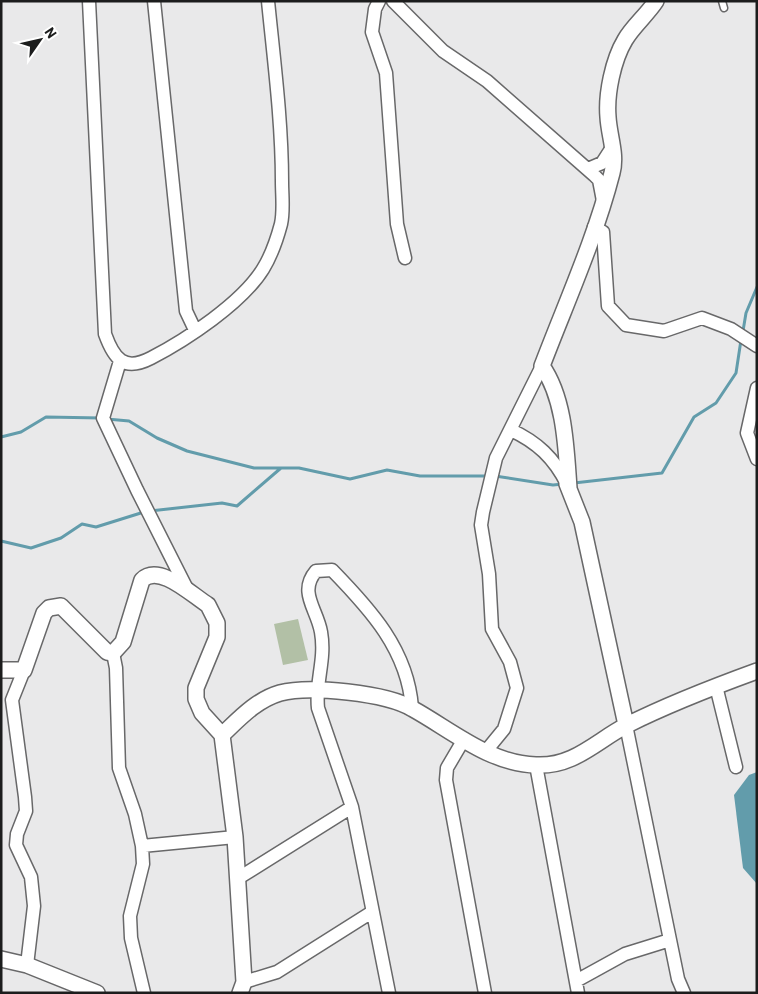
<svg xmlns="http://www.w3.org/2000/svg" width="758" height="994" viewBox="0 0 758 994" font-family="Barlow,sans-serif">
  <style>
    .green { fill: #b2c0a6 }
    .water { fill: #629cab }
    .lines { fill: none; stroke-linecap: round; stroke-linejoin: round }
    .stream { stroke: #629cab; stroke-width: 3 }
    .service-casing { stroke: #686869; stroke-width: 9 }
    .minor-casing { stroke: #686869; stroke-width: 15 }
    .tertiary-casing { stroke: #686869; stroke-width: 18 }
    .service { stroke: #fff; stroke-width: 6 }
    .minor { stroke: #fff; stroke-width: 12 }
    .tertiary { stroke: #fff; stroke-width: 15 }
  </style>
  <rect width="100%" height="100%" fill="#e9e9ea"/>
  <path class="green" d="M298,619l10,41 -25,5 -9,-41z"/>
  <path class="water" d="M757,772v112l-14,-16 -9,-73 15,-20z"/>
  <g class="lines">
    <path class="stream" d="M743,331l3,-18 11,-26
      M107,419l22,2 28,17 30,13 67,17h45l51,11 37,-9 33,6h68
      M1,437l20,-5 25,-15 55,1
      M495,476l58,9 10,-1
      M574,483l88,-10 32,-56 22,-14 20,-30 5,-33
      M150,511l72,-8 15,3 44,-38
      M1,541l30,7 30,-10 21,-14 14,3 48,-15"/>
    <defs>
      <path id="service" d="M722,1l2,7"/>
      <path id="minor" d="M89,1l16,333c9,25 19,38 46,24 35,-18 91,-55 112,-89 8,-13 14,-30 18,-45 3,-13 1,-29 1,-42 0,-60 -8,-121 -14,-181
        M154,1l32,310 9,19
        M379,1l-4,8 -3,23 14,41 11,151 8,34
        M393,1l50,50 44,30 107,94 5,5 4,21
        M588,169l14,-6 11,-17
        M594,227l9,5 5,74 18,19 38,6 38,-13 29,11 26,17
        M120,361l-17,57 34,72 51,101
        M757,388l-10,45 10,26
        M511,430c26,12 43,28 56,54
        M113,653l3,15 3,100 16,46 7,32 1,18 -13,52 1,22 13,55
        M24,670l-12,30 13,97 1,14 -9,23 -1,11 15,32 3,29 -7,59
        M716,686l20,81
        M626,725l52,254 6,14
        M464,739l-17,29 -1,12 39,213
        M486,751l18,-22 13,-41 -7,-26 -18,-33 -3,-55 -8,-49 2,-13 13,-54 46,-92
        M536,765l42,228
        M142,846l93,-9
        M237,879l115,-72
        M576,981l49,-27 45,-14
        M244,982l33,-10 95,-60
        M389,993l-37,-186 -34,-99c-3,-26 8,-48 3,-76 -4,-23 -23,-40 -5,-61l16,-1c38,39 76,80 80,138"/>
      <path id="tertiary" d="M567,484l15,38 44,203
        M569,488c-3,-40 -4,-89 -27,-122 24,-63 53,-127 70,-193 5,-19 -3,-37 -4,-56 -2,-23 5,-57 17,-77 8,-14 22,-25 31,-39
        M1,670h23l20,-57 5,-5 12,-2 46,46 6,1 10,-11 19,-62c17,-17 50,15 66,25l9,18v14l-21,51v11l6,14 20,22 13,102 9,145 -4,11
        M222,735c17,-16 34,-35 58,-42 29,-8 107,0 133,16 38,21 77,55 123,56 38,2 60,-24 91,-40 42,-21 86,-38 130,-54
        M1,959l26,6 70,28"/>
    </defs>
    <use href="#service" class="service-casing"/>
    <use href="#minor" class="minor-casing"/>
    <use href="#tertiary" class="tertiary-casing"/>
    <use href="#service" class="service"/>
    <use href="#minor" class="minor"/>
    <use href="#tertiary" class="tertiary"/>
  </g>
  <rect width="758" height="994" fill="none" stroke="#1c1d1d" stroke-width="5"/>
  <g transform="translate(40 40) rotate(56)" stroke="#ffffff" stroke-width="4" paint-order="stroke">
  <path d="M0-4L9 19L0 12L-9 19Z" fill="#1c1d1d"/>
  <text y="-8" font-size="14" font-weight="bold" text-anchor="middle" fill="#1c1d1d">N</text>
  </g>
</svg>
